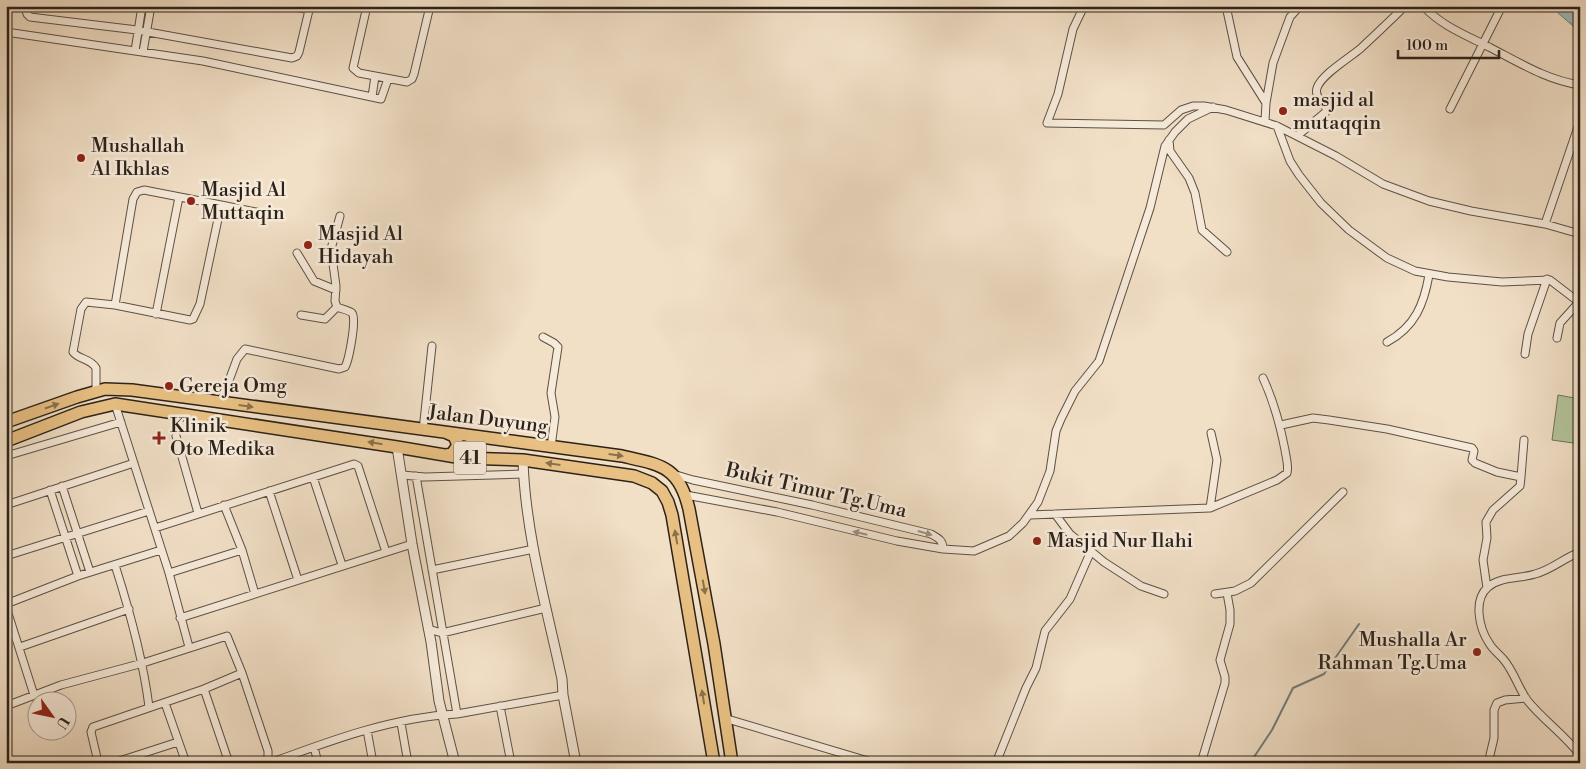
<svg xmlns="http://www.w3.org/2000/svg" width="1586" height="769" viewBox="0 0 1586 769" font-family="'Libre Bodoni',serif">
  <style>
    .garden { fill: #b3c39a; stroke: #70725a }
    .water { fill: url(#water-ripples); stroke: #707d7c }
    .lines { fill: none; stroke-linecap: round; stroke-linejoin: round }
    .stream { stroke: #707d7c; stroke-width: 2 }
    .minor-casing { stroke: #5d5144; stroke-width: 9 }
    .tertiary-casing { stroke: #5d5144; stroke-width: 11 }
    .trunk-casing { stroke: #2c2219; stroke-width: 14 }
    .minor { stroke: #f6eada; stroke-width: 7 }
    .tertiary { stroke: #f6eada; stroke-width: 9 }
    .trunk { stroke: #e8c083; stroke-width: 11 }
    .oneway { fill: #8a714e }
    .oneway2 { fill: #9b9083 }
    .poi-dot { fill: #8f2418; stroke: #f6eada; stroke-width: 2 }
    .labels { text-anchor: middle; dominant-baseline: central; stroke-width: 5; stroke-linejoin: round; paint-order: stroke }
    .shield { fill: #f6eada; stroke: #695e53; stroke-width: 1 }
    .shield-label { font-size: 19px; font-weight: bold; fill: #2c2219 }
    .poi-label { font-size: 20px; fill: #2c2219; stroke: #f6eada; text-anchor: start }
    .street-label { font-size: 20px; fill: #2c2219; stroke: #f6eada }
  </style>
  <defs>
    <pattern id="water-ripples" width="26" height="14" patternUnits="userSpaceOnUse" patternTransform="scale(1.25)"><rect width="26" height="14" fill="#9ebabe"/><path d="M2 4q2-2 4 0t4 0M15 11q2-2 4 0t4 0" fill="none" stroke="#81979a"/></pattern>
  </defs>
  <rect width="100%" height="100%" fill="#f1dfc6"/>
  <filter id="stains"><feTurbulence type="fractalNoise" baseFrequency=".004" numOctaves="4"/><feColorMatrix values="0 0 0 0 .2 0 0 0 0 .09 0 0 0 0 .02 0 0 0 .5 -.17"/></filter>
  <radialGradient id="worn" r=".72"><stop offset=".6" stop-color="#630" stop-opacity="0"/><stop offset="1" stop-color="#630" stop-opacity=".3"/></radialGradient>
  <path class="garden" d="M1558,395l22,4v45l-28,-4z"/>
  <path class="water" d="M1550,6h30v26z"/>
  <g class="lines">
    <path class="stream" d="M1250,763l22,-33 21,-42 31,-14 35,-50"/>
    <defs>
      <path id="minor" d="M25,6l2,8 3,3 107,13 155,28 5,-2 2,-4 11,-46
        M290,6l20,4
        M367,6l-14,62 6,5 48,9 5,-3 2,-5 16,-68
        M1084,6l-11,23 -15,65 -11,29 117,2 17,-15 12,-4h11l22,4 51,16 59,30 47,28 46,17 42,10 74,13 35,10
        M1226,6l11,51 29,46
        M1423,6c20,21 43,29 68,42 29,15 56,32 89,37
        M6,32l197,29 178,38 7,-20
        M135,51l7,-45
        M143,52l8,-46
        M372,97l3,-21
        M1450,109l52,-103
        M1265,121l1,-18 7,-40 17,-46 10,-11
        M1277,126l13,35 9,14 22,28 28,27 38,28 28,13 33,6 54,5 48,-2 30,23
        M1297,136l30,-25c-2,-9 -13,-13 -10,-23 4,-13 32,-30 43,-39 15,-14 30,-28 45,-43
        M1169,140l1,11 19,27 6,15 7,37 25,22
        M1545,224l35,-103
        M297,253l17,28 22,9
        M115,305l18,-106 4,-7 7,-2 77,15
        M156,314l23,-117
        M301,315l24,4 12,-12
        M543,337l11,6 4,4 -7,46 4,24 -4,30
        M1557,338l3,-15 19,-21
        M1387,342c28,-15 37,-38 42,-67
        M1525,354l3,-20 19,-55
        M96,392v-24c-6,-10 -17,-8 -23,-16l8,-43 5,-7 29,3 75,15 3,-1 7,-15 21,-99 40,8
        M221,402l16,-43 8,-10 94,20 6,-2c4,-7 12,-49 7,-54 -3,-3 -11,-4 -15,-6l-2,-6 1,-15 -5,-37 9,-33
        M115,404l54,169 20,74
        M1281,425l32,-7 16,2 58,9 85,19 2,3 -2,9 3,3 22,9 24,5 3,-37
        M423,430l9,-84
        M176,436l22,77
        M6,456l115,-34
        M673,474l20,6 119,25 119,29c7,4 12,6 12,15
        M402,475l23,2 98,-3
        M416,476l41,238
        M313,477l29,88
        M62,486l28,86
        M50,490l28,86
        M269,491l29,89
        M686,495l91,17 120,29 46,8 31,2 35,-15 14,-13 15,-21 12,-31 6,-40 5,-12 14,-28 24,-30 51,-153 15,-62 10,-14 13,-13 25,-12
        M6,505l128,-42
        M224,505l18,45 13,44
        M1210,508l7,-48 -6,-27
        M1055,514l15,20 34,28 37,24 23,8
        M1030,515l180,-7 67,-28 10,-7c2,-8 -1,-15 -2,-23 -5,-26 -11,-48 -22,-72
        M155,528l199,-64 4,2 28,86
        M1580,552c-16,6 -29,18 -45,22 -15,5 -34,2 -47,13 -15,13 -9,41 1,56 4,7 10,11 15,17 10,12 14,27 23,40 16,20 37,34 53,55
        M6,556l143,-45
        M115,565c15,47 28,93 34,142
        M432,570l102,-21
        M169,573l73,-23
        M1487,588l-4,-28 4,-22 -1,-16 7,-12 27,-24 1,-9
        M1215,594l20,-3 16,-8 92,-91
        M6,604l72,-28 83,-26
        M6,607l28,88
        M180,618l232,-74
        M428,629l14,4 104,-25
        M20,647l109,-38
        M204,689l25,74
        M165,703l21,60
        M6,706l55,-21 82,-22 84,-27 15,37 26,78v12
        M500,706l11,57
        M724,718l151,45
        M401,723l7,40
        M367,730l6,33
        M314,747l4,16
        M1490,755l4,-17v-28l3,-7 8,-3 21,-2
        M100,763l-2,-1 -7,-30 2,-5 111,-38 38,-16
        M113,763l65,-21
        M270,763c59,-22 123,-46 187,-49l106,-19
        M996,763l30,-75 10,-20 9,-37 25,-32 21,-48
        M1201,763l24,-80v-6l-5,-17 10,-36v-14l-3,-17"/>
      <path id="tertiary" d="M397,447l15,97 19,98 8,59 16,62
        M523,460c2,72 24,149 39,219l1,16 13,68"/>
      <path id="trunk" d="M6,422l71,-25 28,-8 27,1 490,66c39,9 57,10 67,53l25,135 18,119
        M6,441l75,-29 34,-8 282,43 65,11 61,2 111,16 18,7 10,8 6,11 4,13 42,248
        M446,455l6,-1 6,-9 -4,-9 -7,-3
        M480,459l-9,-5 -2,-7 5,-8 7,-2"/>
    </defs>
    <use href="#minor" class="minor-casing"/>
    <use href="#tertiary" class="tertiary-casing"/>
    <use href="#trunk" class="trunk-casing"/>
    <use href="#minor" class="minor"/>
    <use href="#tertiary" class="tertiary"/>
    <use href="#trunk" class="trunk"/>
  </g>
  <defs><path id="oneway-solid" d="M-6-.8H1V-3.2L6.5 0L1 3.2V.8H-6Z" transform="scale(1.25)"/></defs>
  <g class="oneway">
    <use href="#oneway-solid" transform="translate(52 406) rotate(-19)"/>
    <use href="#oneway-solid" transform="translate(246 406) rotate(8)"/>
    <use href="#oneway-solid" transform="translate(375 443) rotate(-171)"/>
    <use href="#oneway-solid" transform="translate(616 455) rotate(8)"/>
    <use href="#oneway-solid" transform="translate(553 464) rotate(-172)"/>
    <use href="#oneway-solid" transform="translate(676 537) rotate(-100)"/>
    <use href="#oneway-solid" transform="translate(704 587) rotate(80)"/>
    <use href="#oneway-solid" transform="translate(703 697) rotate(-99)"/>
  </g>
  <g class="oneway2">
    <use href="#oneway-solid" transform="translate(860 533) rotate(-167)"/>
    <use href="#oneway-solid" transform="translate(925 533) rotate(16)"/>
  </g>
  <g class="poi-dot">
    <circle cx="1283" cy="111" r="5"/>
    <circle cx="81" cy="158" r="5"/>
    <circle cx="191" cy="201" r="5"/>
    <circle cx="308" cy="245" r="5"/>
    <circle cx="169" cy="386" r="5"/>
    <path d="M156.5 430.5h5v5h5v5h-5v5h-5v-5h-5v-5h5z"/>
    <circle cx="1037" cy="541" r="5"/>
    <circle cx="1477" cy="652" r="5"/>
  </g>
  <g class="labels">
    <rect class="shield" x="454" y="441.5" width="32" height="33" rx="4"/>
    <g class="shield-label">
      <text x="470" y="458">41</text>
    </g>
    <g class="poi-label">
      <text x="1293" y="100">masjid al<tspan x="1293" dy="23">mutaqqin</tspan></text>
      <text x="91" y="146">Mushallah<tspan x="91" dy="23">Al Ikhlas</tspan></text>
      <text x="201" y="190">Masjid Al<tspan x="201" dy="23">Muttaqin</tspan></text>
      <text x="318" y="234">Masjid Al<tspan x="318" dy="23">Hidayah</tspan></text>
      <text x="179" y="386">Gereja Omg</text>
      <text x="170" y="426">Klinik<tspan x="170" dy="23">Oto Medika</tspan></text>
      <text x="1047" y="541">Masjid Nur Ilahi</text>
      <text x="1467" y="640" text-anchor="end">Mushalla Ar<tspan x="1467" dy="23">Rahman Tg.Uma</tspan></text>
    </g>
    <g class="street-label">
      <text transform="translate(488 420) rotate(7)">Jalan Duyung</text>
      <text transform="translate(816 491) rotate(13)">Bukit Timur Tg.Uma</text>
    </g>
  </g>
  <rect width="1586" height="769" fill="none" stroke="#f1dfc6" stroke-width="25"/>
  <rect x="8" y="8" width="1571" height="754" fill="none" stroke="#2c2219" stroke-width="2.5"/>
  <rect x="12" y="12" width="1561" height="744" fill="none" stroke="#2c2219"/>
  <g transform="translate(52 716) rotate(123)"><circle r="24" fill="#f6eada" stroke="#a59a8d"/>
  <path d="M0-4L9 19L0 12L-9 19Z" fill="#8f2418"/>
  <text y="-8" font-size="14" font-weight="bold" text-anchor="middle" fill="#2c2219">U</text>
  </g>
  <path d="M1398 50v8h101v-8" fill="none" stroke="#2c2219" stroke-width="2.5"/>
  <text x="1406" y="50" font-size="15" fill="#2c2219" stroke="#f6eada" stroke-width="4" paint-order="stroke">100 m</text>
  <rect width="100%" height="100%" filter="url(#stains)"/>
  <rect width="100%" height="100%" fill="url(#worn)"/>
</svg>
